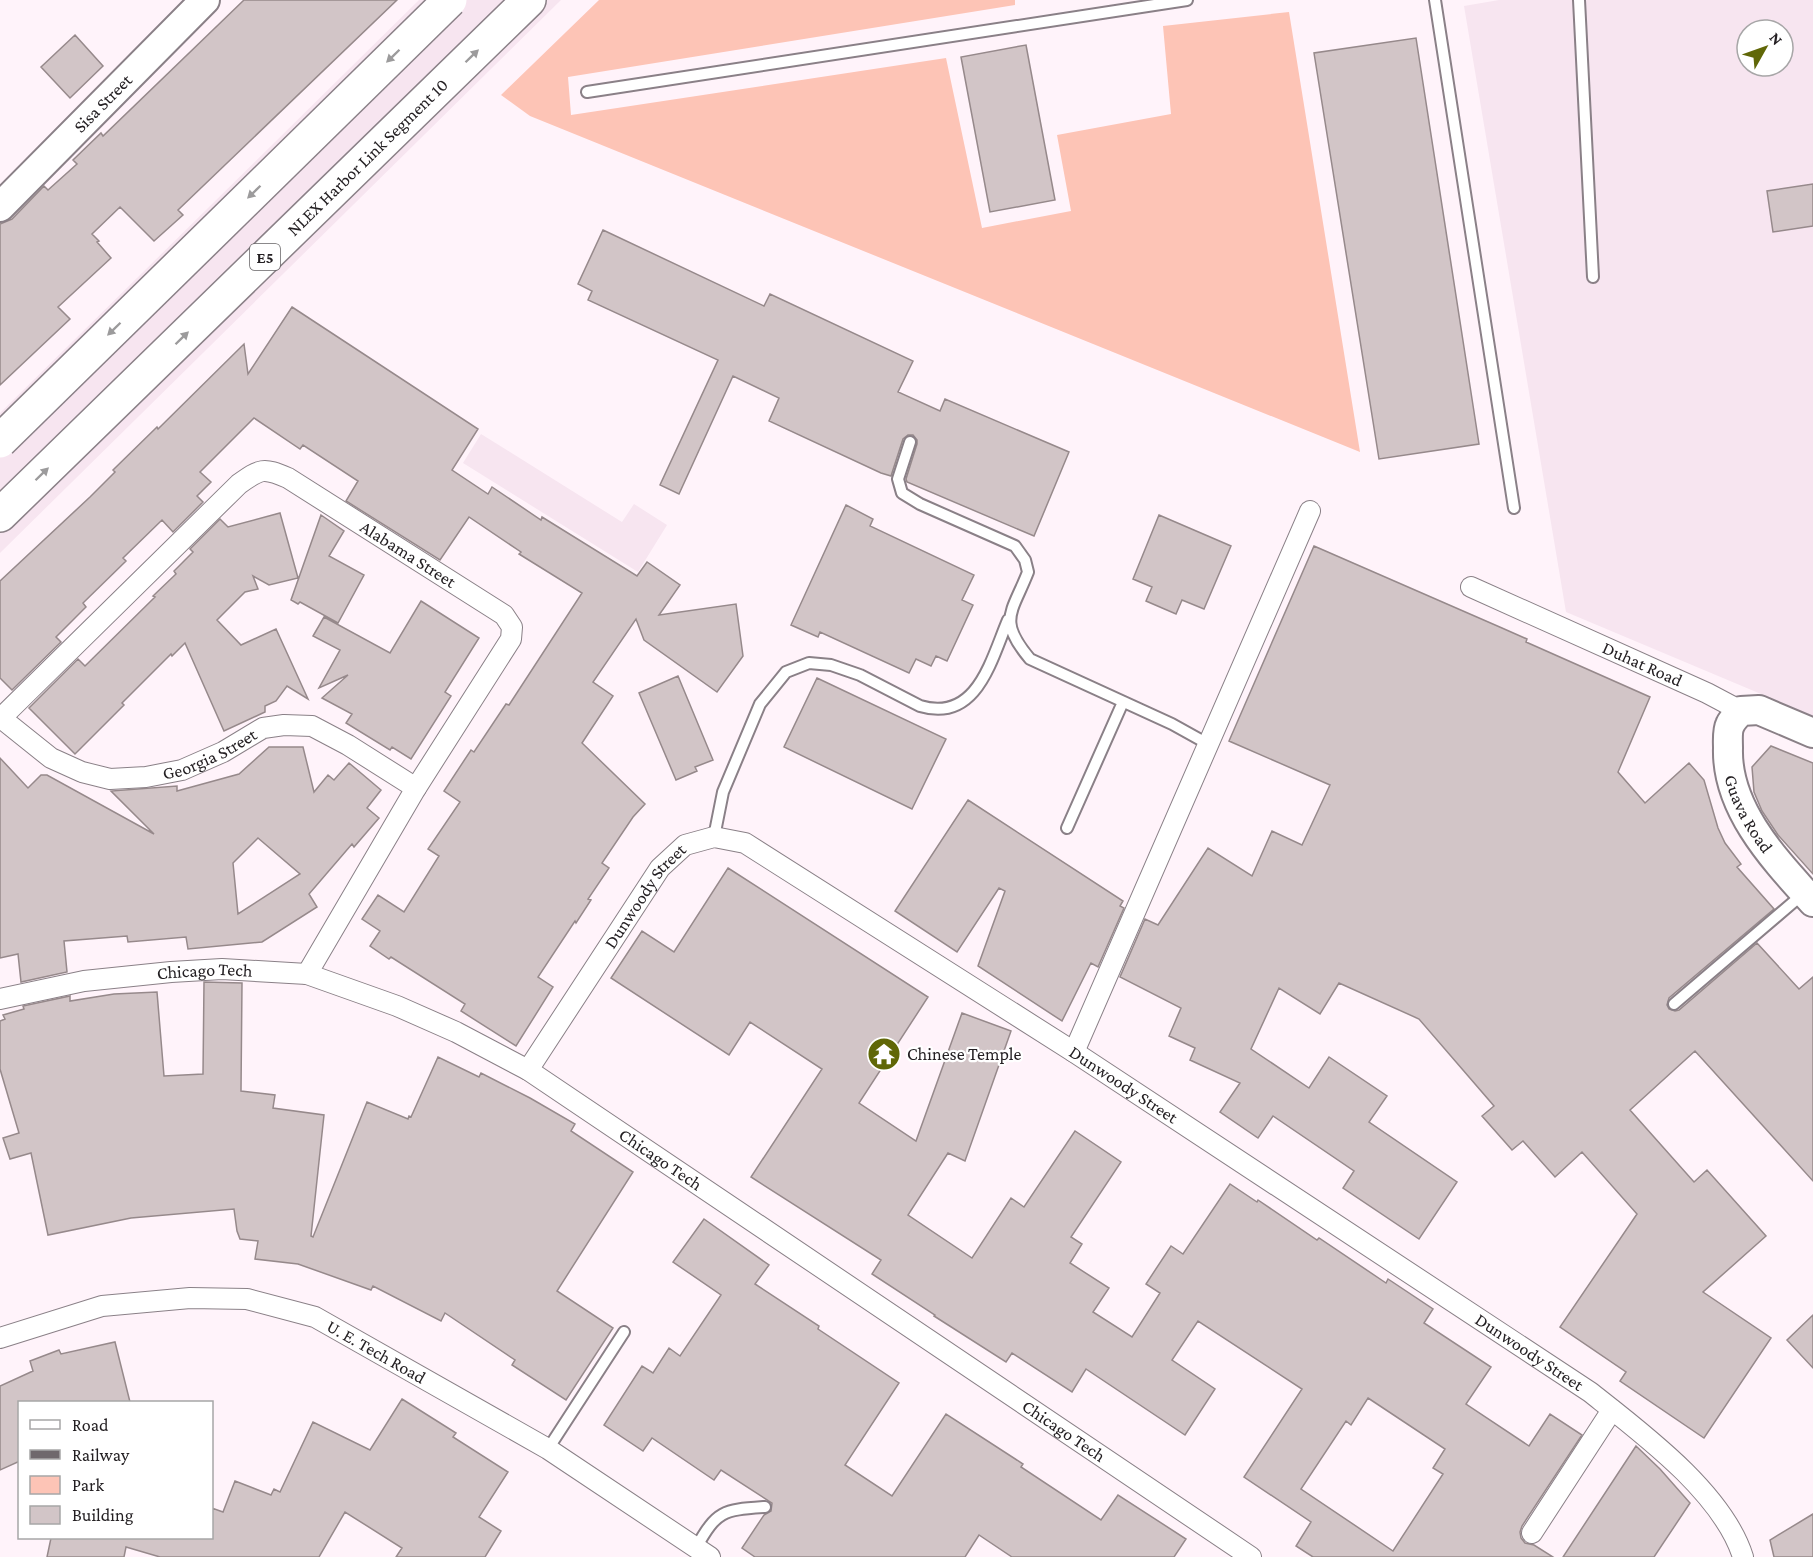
<svg xmlns="http://www.w3.org/2000/svg" width="1813" height="1557" viewBox="0 0 1813 1557" font-family="'Crimson Pro',serif">
  <style>
    .built { fill: #f7e5f0; fill-rule: evenodd }
    .green { fill: #fdc4b6 }
    .building { fill: #d2c5c7; stroke: #96898b; stroke-width: 1.5; fill-rule: evenodd }
    .lines { fill: none; stroke-linecap: round; stroke-linejoin: round }
    .lane-casing { stroke: #8a8087; stroke-width: 14 }
    .street-casing { stroke: #8a8087; stroke-width: 22 }
    .secondary-casing { stroke: #8a8087; stroke-width: 32 }
    .highway-casing { stroke: #8a8087; stroke-width: 36 }
    .lane { stroke: #fff; stroke-width: 10 }
    .street { stroke: #fff; stroke-width: 20 }
    .secondary { stroke: #fff; stroke-width: 28 }
    .highway { stroke: #fff; stroke-width: 33 }
    .rail { stroke: #6f686c; stroke-width: 4.5; stroke-dasharray: 12 6; stroke-linecap: butt }
    .highway-bridge-casing { stroke: #8a8087; stroke-width: 36; stroke-linecap: butt }
    .highway-bridge { stroke: #fff; stroke-width: 33 }
    .oneway { fill: #9c9b9c }
    .labels { text-anchor: middle; dominant-baseline: central; stroke-width: 4.5; stroke-linejoin: round; paint-order: stroke }
    .shield { fill: #fff; stroke: #666365; stroke-width: 1.5 }
    .shield-label { font-size: 16px; font-weight: bold; fill: #242023 }
    .street-label { font-size: 18px; fill: #242023; stroke: #fff }
    .poi-label { font-size: 18px; fill: #242023; stroke: #fff; text-anchor: start }
  </style>
  <rect width="100%" height="100%" fill="#fff3fa"/>
  <path class="built" d="M419,0h142l-561,553v-140z
    M1499,0h314v716l-247,-104 -102,-606zM1747,30h36v36h-36z
    M481,434l141,88 12,-18 33,21 -29,47 -175,-109z"/>
  <path class="green" d="M599,0h416v5l-447,72 3,38 375,-57 36,170 89,-17 -14,-76 114,-21 -8,-88 126,-14 71,440 -830,-336 -29,-21z"/>
  <path class="building" d="M244,0h153l-219,210 5,5 -29,26 -34,-34 -28,27 7,7 -2,1 14,16 -53,49 12,12 -70,66v-161l12,-5 32,-33 4,4 29,-26 -4,-4 28,-27 2,3z
    M75,35l28,31 -33,32 -29,-31z
    M1416,38l63,406 -100,15 -65,-406z
    M1026,45l29,155 -65,12 -29,-155z
    M1813,184v42l-40,6 -6,-41z
    M603,230l161,76 6,-12 143,67 -15,31 42,19 5,-12 124,53 -35,84 -127,-54 -1,-3 11,-35v-4l-4,-5h-5l-5,4 -12,37 -10,-3 -112,-52 10,-23 -46,-22 -54,118 -19,-9 58,-125 -130,-60 4,-9 -14,-7z
    M292,307l186,122 -26,41 36,24 4,-7 49,33 1,-3 95,59 10,-14 33,23 -21,30 77,-11 7,52 -26,36 -73,-52 -8,-21 -43,63 20,14 -31,47 63,61 -12,13 -31,46 7,5 -21,31 3,1 -15,23 -1,-2 -37,56 15,10 -37,59 -55,-35 4,-7 -74,-47 -2,2 -19,-13 10,-15 -18,-12 16,-24 26,17 35,-56 -11,-7 32,-47 -16,-11 27,-41 3,2 32,-48 3,1 73,-112 -63,-39 2,-2 -52,-35 -29,43 -94,-59 12,-20 -55,-36 -3,4 -46,-31 -54,54 11,10 -14,14 6,6 -30,30 -11,-12 -39,38 3,3 -43,42 3,4 -30,30 5,5 -49,48 -12,-12v-97l90,-84 25,-25 -2,-2 44,-43 1,2 86,-85 4,30z
    M846,505l27,14 -3,7 104,49 -12,25 11,5 -26,56 -11,-5 -5,10 -15,-7 -7,14 -89,-41 -2,5 -27,-12z
    M280,513l18,65 -29,7 -16,-9 5,13 -13,3 -28,28 24,25 35,-16 32,70 -21,-13 -11,15 -11,5v6l-41,19 -39,-88 -13,13 -1,-2 -49,49 2,2 -49,49 -46,-46 49,-49 7,7 70,-69 -2,-1 23,-22 -2,-3 19,-19 -3,-3 30,-30 8,8z
    M321,515l23,16 -15,25 35,19 -26,48 -38,-21 -2,2 -7,-4z
    M1159,515l72,31 -27,63 -22,-9 -6,14 -30,-13 6,-14 -19,-8z
    M1314,546l188,82 25,11 -1,3 124,55 -32,75 27,31 44,-40 15,17 14,48 7,15 16,21 -4,3 37,42 -105,89 -2,7 2,4 6,2 4,-1 78,-67 42,46 14,-12v204l-118,-130 -65,59 64,72 13,-12 59,66 -63,56 68,46 -67,100 -84,-57 6,-9 -66,-45 77,-113 -55,-62 -27,25 -32,-36 -11,9 -30,-34 12,-10 -75,-87 -80,-36 -19,31 -41,-26 -28,61 58,39 20,-31 58,39 -18,26 88,60 -38,57 -76,-51 11,-17 -81,-55 -15,22 -38,-26 20,-29 -50,-23 5,-12 -26,-12 12,-28 -61,-31 25,-58 13,6 50,-77 44,28 20,-45 30,14 28,-60 -101,-44z
    M421,601l58,37 -34,54 6,4 -40,63 -19,-12 -2,3 -44,-27 6,-9 -30,-16 26,-23 -29,13 21,-38 -27,-14 11,-19 66,36z
    M678,676l35,84 -18,7 2,4 -21,9 -37,-87z
    M817,678l129,61 -34,70 -128,-62z
    M1771,746l42,17v111l-35,-39 -16,-24 -8,-19 -2,-25z
    M269,747h34l11,45 14,-17 6,5 15,-17 32,27 -14,18 12,10 -25,29 -2,-3 -43,50 8,13 -55,35 -74,7 -2,-12 -58,5 -1,-6 -63,5 3,31 -46,10 -3,-28 -18,4v-200l28,30 13,-13h6l107,59 -43,-43 66,-5v5l62,-17zM258,838l42,36 -62,40 -5,-51z
    M968,800l155,101 -3,5 4,2 -26,59 -7,-4 -29,58 -84,-55 27,-75 -6,-3 -42,64 -62,-41z
    M728,868l200,129 -69,106 57,38 46,-128 49,18 -46,130 -17,-8 -40,62 64,43 39,-60 13,9 51,-76 46,31 -50,75 11,7 -12,19 39,25 -16,24 39,25 28,-44 -14,-9 25,-38 12,8 47,-70 27,18 1,-2 59,40 2,-2 67,45 2,-4 45,30 -9,14 67,44 -25,37 63,42 21,-32 32,21 -60,91 -2,6 1,6 4,5 9,2 19,12h-240l-17,-11 15,-24 -67,-45 58,-88 -104,-68 -26,39 43,29 -30,46 -99,-66 -14,23 -60,-39 -6,9 -72,-46 1,-1 -63,-41 9,-14 -130,-83 71,-108 -72,-47 -21,33 -118,-77 31,-47 32,21zM1368,1398l77,51 -12,19 10,6 -50,77 -92,-62 45,-68 5,4z
    M204,982l38,1 -1,108 34,4 -2,13 51,7 -13,121 2,1 54,-135 41,17 1,-3 2,1 27,-60 41,20 2,-4 49,25 45,26 -4,7 62,41 -76,119 56,37 -47,72 -54,-35 3,-5 -70,-47 -4,8 -68,-35 -2,4 -73,-26 -43,-5 3,-18 -18,-2 -3,-8 -3,-22 -103,9 -83,17 -17,-82 -21,6 -7,-21 16,-5 -19,-64v-48l5,-2 -2,-4 21,-6 -1,-3 47,-10v5l44,-7 43,-2 7,84 39,-2z
    M704,1219l65,46 -14,19 64,42 -1,3 81,54 -54,82 47,31 54,-82 77,50 -2,3 80,53 17,-25 68,44 -12,18h-162l-33,-22 -14,22h-210l-13,-9 22,-33 7,-4 1,-8 -51,-33 -7,10 -62,-42 -9,13 -39,-26 38,-59 11,7 16,-25 11,8 41,-61 -48,-33z
    M1813,1315v53l-26,-28z
    M115,1342l15,60h-110v59l-20,9v-84l33,-15 -3,-10 29,-11 2,4z
    M402,1399l54,34 -3,4 55,35 -29,45 22,14 -16,26h-89l6,-9 -57,-36 -26,45h-159l-34,-10 -2,10h-77l4,-19h161v-30l11,4 12,-31 36,14 3,-6 6,3 33,-70 57,28z
    M1636,1446l24,23 30,34 -36,54h-91z
    M1813,1514v43h-39l-4,-17z"/>
  <g class="lines">
    <defs>
      <path id="lane" d="M1435,0l79,508
        M1579,0l14,277
        M587,92l600,-92
        M910,442l-12,37 4,14 18,11 95,42 10,14 3,12c-16,41 -31,48 2,87l142,65 36,20
        M1067,828l56,-126
        M714,837l9,-45 37,-88 26,-32 23,-9 22,2 29,10 60,31c57,17 71,-46 88,-86
        M1674,1004l130,-111
        M548,1449l76,-117
        M696,1548c21,-38 27,-38 69,-41"/>
      <g id="street">
        <path id="s1" d="M1471,587l236,106 34,18"/>
        <path id="s2" d="M1,718l50,40 31,14 28,7 36,-2 36,-7 41,-18 40,-24 21,-3 28,1 36,19 68,43"/>
        <path id="s3" d="M0,719l239,-235c21,-15 24,-17 49,-6l216,137 8,12 -1,12 -95,149 -109,186"/>
        <path id="s4" d="M0,999l84,-18 87,-9 51,-3 85,5 90,32 59,26 72,38 723,487"/>
        <path d="M1074,1052l236,-541"/>
        <path id="s5" d="M528,1070l132,-202 25,-23 29,-8 31,6 329,209 516,340c52,41 133,101 153,165"/>
        <path id="s6" d="M0,1338l102,-32 88,-8 57,1 68,18 233,132 162,108"/>
        <path d="M1532,1533l80,-123"/>
      </g>
      <g id="secondary">
        <path id="s7" d="M0,207l205,-207"/>
        <path id="s8" d="M1813,733l-54,-23 -18,1c-4,4 -9,9 -11,14 -3,6 -2,17 -2,23 -2,61 47,112 85,154"/>
      </g>
      <g id="highway">
        <path id="s9" d="M0,515l529,-515"/>
      </g>
    </defs>
    <use href="#lane" class="lane-casing"/>
    <use href="#street" class="street-casing"/>
    <use href="#secondary" class="secondary-casing"/>
    <use href="#highway" class="highway-casing"/>
    <use href="#lane" class="lane"/>
    <use href="#street" class="street"/>
    <use href="#secondary" class="secondary"/>
    <use href="#highway" class="highway"/>
    <path class="rail" d="M0,438l452,-438"/>
    <defs>
      <path id="highway-bridge" d="M0,441l450,-441"/>
    </defs>
    <use href="#highway-bridge" class="highway-bridge-casing"/>
    <use href="#highway-bridge" class="highway-bridge"/>
  </g>
  <defs><path id="oneway-solid" d="M-6-.8H1V-3.2L6.5 0L1 3.2V.8H-6Z" transform="scale(1.5)"/></defs>
  <g class="oneway">
    <use href="#oneway-solid" transform="translate(393 56) rotate(136)"/>
    <use href="#oneway-solid" transform="translate(472 56) rotate(-44)"/>
    <use href="#oneway-solid" transform="translate(254 192) rotate(136)"/>
    <use href="#oneway-solid" transform="translate(114 329) rotate(136)"/>
    <use href="#oneway-solid" transform="translate(182 338) rotate(-44)"/>
    <use href="#oneway-solid" transform="translate(42 474) rotate(-44)"/>
  </g>
  <defs>
    <symbol id="temple-disc" viewBox="-11 -11 22 22"><circle r="9.5" fill="#606707" stroke="#fff"/><path d="M0-6L5-2H3V0L6.5 2.5H4V6H1.5V3h-3V6H-4V2.5H-6.5L-3 0V-2H-5Z" fill="#fff"/></symbol>
  </defs>
  <g fill-rule="evenodd">
    <use href="#temple-disc" x="865" y="1035" width="38" height="38"/>
  </g>
  <g class="labels">
    <rect class="shield" x="250" y="244" width="30" height="26" rx="4.5"/>
    <g class="shield-label">
      <text x="265" y="257">E5</text>
    </g>
    <g class="street-label">
      <text stroke="none"><textPath href="#s7" startOffset="146">Sisa Street</textPath></text>
      <text stroke="none"><textPath href="#s9" startOffset="513">NLEX Harbor Link Segment 10</textPath></text>
      <text stroke="none"><textPath href="#s3" startOffset="531">Alabama Street</textPath></text>
      <text stroke="none"><textPath href="#s1" startOffset="188">Duhat Road</textPath></text>
      <text stroke="none"><textPath href="#s2" startOffset="231">Georgia Street</textPath></text>
      <text stroke="none"><textPath href="#s8" startOffset="188">Guava Road</textPath></text>
      <text stroke="none"><textPath href="#s5" startOffset="210">Dunwoody Street</textPath></text>
      <text stroke="none"><textPath href="#s4" startOffset="207">Chicago Tech</textPath></text>
      <text stroke="none"><textPath href="#s5" startOffset="786">Dunwoody Street</textPath></text>
      <text stroke="none"><textPath href="#s4" startOffset="711">Chicago Tech</textPath></text>
      <text stroke="none"><textPath href="#s6" startOffset="393">U. E. Tech Road</textPath></text>
      <text stroke="none"><textPath href="#s5" startOffset="1272">Dunwoody Street</textPath></text>
      <text stroke="none"><textPath href="#s4" startOffset="1197">Chicago Tech</textPath></text>
    </g>
    <g class="poi-label">
      <text x="907" y="1054">Chinese Temple</text>
    </g>
  </g>
  <rect x="18" y="1401" width="195" height="138" fill="#ffffff" stroke="#a7a6a7" stroke-width="1.5"/>
  <rect x="30" y="1420" width="30" height="9" fill="#ffffff" stroke="#a7a6a7" stroke-width="1.5"/>
  <text x="72" y="1431" font-size="18" fill="#242023">Road</text>
  <rect x="30" y="1450" width="30" height="9" fill="#6f686c" stroke="#a7a6a7" stroke-width="1.5"/>
  <text x="72" y="1461" font-size="18" fill="#242023">Railway</text>
  <rect x="30" y="1476" width="30" height="18" fill="#fdc4b6" stroke="#a7a6a7" stroke-width="1.5"/>
  <text x="72" y="1491" font-size="18" fill="#242023">Park</text>
  <rect x="30" y="1506" width="30" height="18" fill="#d2c5c7" stroke="#a7a6a7" stroke-width="1.5"/>
  <text x="72" y="1521" font-size="18" fill="#242023">Building</text>
  <g transform="translate(1765 48) rotate(50)"><circle r="28" fill="#ffffff" stroke="#a7a6a7" stroke-width="1.5"/>
  <path d="M0-4.5L10 22L0 15L-10 22Z" fill="#606707"/>
  <text y="-9" font-size="16" font-weight="bold" text-anchor="middle" fill="#242023">N</text>
  </g>
</svg>
